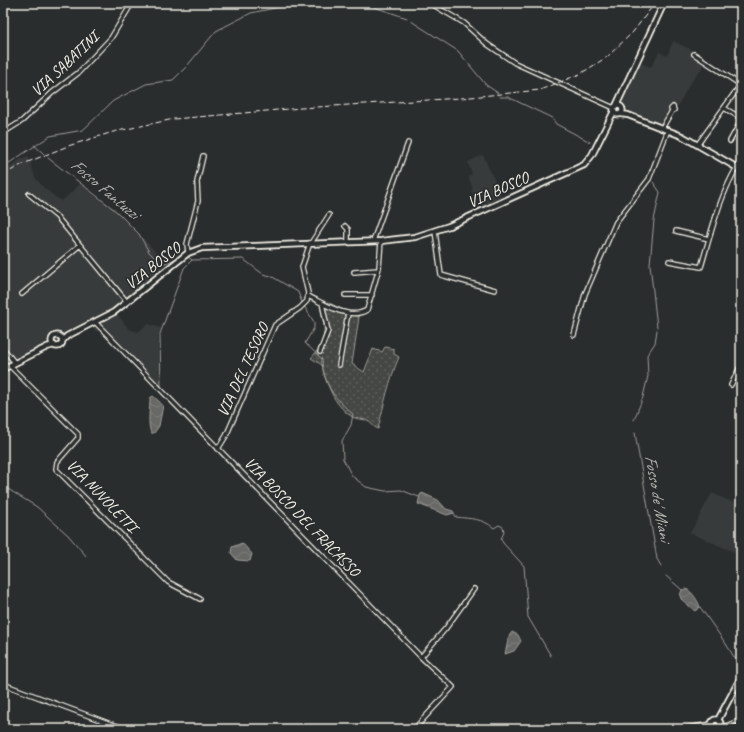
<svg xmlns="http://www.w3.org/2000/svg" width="744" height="732" viewBox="0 0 744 732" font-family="Caveat,sans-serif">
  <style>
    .built { fill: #373a3a }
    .green { fill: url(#green-dots); stroke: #9c9c96 }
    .water { fill: url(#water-waves); stroke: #9f9f9a }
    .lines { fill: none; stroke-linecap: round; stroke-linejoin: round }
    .stream { stroke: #9f9f9a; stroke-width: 1 }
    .minor-casing { stroke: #f4f1e8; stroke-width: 6 }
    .major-casing { stroke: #f4f1e8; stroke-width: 8 }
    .minor { stroke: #2a2d2e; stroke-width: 3.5 }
    .major { stroke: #2a2d2e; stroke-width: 4.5 }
    .rail { stroke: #f4f1e8; stroke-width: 1; stroke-dasharray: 6 3; stroke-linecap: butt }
    .labels { text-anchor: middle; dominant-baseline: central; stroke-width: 3.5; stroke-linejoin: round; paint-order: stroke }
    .street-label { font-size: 16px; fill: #f4f1e8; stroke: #2a2d2e }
    .water-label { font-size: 17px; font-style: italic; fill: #b5b3ae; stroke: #2a2d2e }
  </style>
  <defs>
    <pattern id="green-dots" width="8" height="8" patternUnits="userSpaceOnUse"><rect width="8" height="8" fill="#444645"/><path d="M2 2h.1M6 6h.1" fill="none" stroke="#606160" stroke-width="1.8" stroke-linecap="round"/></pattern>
    <pattern id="water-waves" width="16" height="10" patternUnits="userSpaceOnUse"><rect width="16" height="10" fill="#676866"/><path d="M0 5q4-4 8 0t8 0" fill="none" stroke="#7d7e7c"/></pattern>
  </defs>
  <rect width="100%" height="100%" fill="#2a2d2e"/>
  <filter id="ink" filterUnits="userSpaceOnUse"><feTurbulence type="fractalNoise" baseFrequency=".025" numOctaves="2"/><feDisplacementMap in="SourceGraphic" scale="8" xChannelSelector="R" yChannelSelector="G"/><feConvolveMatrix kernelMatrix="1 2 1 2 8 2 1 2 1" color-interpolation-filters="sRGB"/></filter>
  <g filter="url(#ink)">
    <path class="built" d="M673,41l25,12 -2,5 8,7 -15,20 -22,41 -40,-16 -5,-11 17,-37 12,5 8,-15 8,4z
      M483,155l19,42 -21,9 -4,-11 -3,1 -3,-6 2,-1 -5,-13 4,-2 -4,-10v-2z
      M28,156l7,21 7,9 13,11 7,4 18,-17 17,14 17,10 58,61 -55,45 12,15 9,3 10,-8 13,4 -3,9 4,56 -62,-63 -4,2 -4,-5 -89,42v-197l18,-13z
      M712,493l29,13v49l-51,-22z"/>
    <path class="green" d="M327,302l32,15 -7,47 12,8 9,-23 9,3 3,-5 9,2v5l5,3c-10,24 -15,47 -21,72 -5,-2 -7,-7 -12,-9 -5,-1 -11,-1 -15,-4 -18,-12 -24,-32 -29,-51l-11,-7c14,-14 16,-29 10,-48z"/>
    <path class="water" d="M153,396l10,9 -4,21 -5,7h-3c-4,-10 -1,-24 -1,-35z
      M422,493l16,7 8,9 7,2 1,2 -7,2 -29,-11 2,-9z
      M242,543l10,11 -2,7 -13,-1 -6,-7 1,-6z
      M686,589c6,2 12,12 14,18l-5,4 -14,-12 -1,-4 2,-5z
      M512,632l6,3 3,6 -7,10 -9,3 4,-18z"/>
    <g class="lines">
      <path class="stream" d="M362,3l45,15
        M411,21l47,30 28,34 12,8
        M500,97h8l44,21 4,6 34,18
        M34,145l10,9
        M48,158l68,53 23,23 10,18 9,9 7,2 8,-3 10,-6
        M3,167l47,-31 33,-6 30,-29 33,-17 27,-4 14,-14 29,-35 35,-18 48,-10
        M653,182l7,10 -6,28 -4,44 7,63
        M192,260l51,-1 20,15 8,2 27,16 4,11
        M304,306l10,16v6l-9,15 17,16c0,24 13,40 31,55l-2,11 -9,16 1,18 9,17 14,11 19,4 16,-1 18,7
        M160,334l24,-66 8,-8 -5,-4
        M160,335l1,52
        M634,420l9,-23 5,-21 -1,-21 8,-12 2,-13
        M635,433l22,126 4,7
        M3,486l34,21 31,28 19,22
        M454,513l2,4c15,2 26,1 38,11l5,-3 4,2 1,5 -3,7 2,4 21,23 4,51 23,39
        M666,576l16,14
        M700,607l26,37 15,24"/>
      <defs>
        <path id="minor" d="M430,3l34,20 23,21 28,19 99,45
          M694,54l47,31
          M673,107l1,3 -2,1 -1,-2z
          M724,108l17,10
          M662,128l10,-17
          M3,133l19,-12 30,-28 26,-20 33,-35 21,-35
          M730,141l11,-20
          M698,144l43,-60
          M29,194l28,23 70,85
          M345,226l3,3v13
          M435,231l6,44 54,15
          M676,231l33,8
          M373,241l35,-98
          M311,243l18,-28
          M188,253l-1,-9 11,-43 -1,-19 6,-26
          M669,261l32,6c10,-34 18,-69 36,-100
          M354,272l24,-2
          M22,294l58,-49
          M345,295h27
          M308,296c17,8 41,25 59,14l12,-42 2,-27
          M95,322l326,335 32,30 -39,42
          M574,335l11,-41 31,-72 33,-43 19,-49
          M3,348l12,15
          M320,352l8,-21 -6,-28
          M9,365l69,69v4l-21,24 -1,7 112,113 32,17
          M339,365l9,-52
          M731,385l10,-20
          M218,449l8,-13 49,-111 25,-17 7,-7 1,-8 -6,-26 8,-24
          M421,657l25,-29 28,-39
          M3,684l105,39 20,6
          M720,726h6l15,-6
          M681,729l31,-5"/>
        <path id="major" d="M613.5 110a4.5 4.5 0 1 1 9 0a4.5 4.5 0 1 1-9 0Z
          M616,106l48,-103
          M621,114l7,1 54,21 59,34
          M51.5 341a5.5 5.5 0 1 1 11 0a5.5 5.5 0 1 1-11 0Z
          M62,341l5,-5 47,-24 74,-59 14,-5 179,-7 34,-4 34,-11 135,-61 8,-10 22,-44
          M3,369l44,-22 7,-2
          M711.5 724a4.5 4.5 0 1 1 9 0a4.5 4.5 0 1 1-9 0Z
          M718,720l23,-43"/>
      </defs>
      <use href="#minor" class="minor-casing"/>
      <use href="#major" class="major-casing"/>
      <use href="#minor" class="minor"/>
      <use href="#major" class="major"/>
      <path class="rail" d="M3,175l20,-11 45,-18 45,-14 61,-13 127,-11 160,-10 79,-8 40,-16 27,-17 26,-25 22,-29"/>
    </g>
  </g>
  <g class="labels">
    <g class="street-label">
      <text transform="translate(65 64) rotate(-43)">VIA SABATINI</text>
      <text transform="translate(498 190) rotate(-24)">VIA BOSCO</text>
      <text transform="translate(153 266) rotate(-38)">VIA BOSCO</text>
      <text transform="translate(243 370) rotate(-65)">VIA DEL TESORO</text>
      <text transform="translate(102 496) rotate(46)">VIA NUVOLETTI</text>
      <text transform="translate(302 517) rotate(46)">VIA BOSCO DEL FRACASSO</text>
    </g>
    <g class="water-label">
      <text transform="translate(105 189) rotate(40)">Fosso Fantuzzi</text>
      <text transform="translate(658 498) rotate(80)">Fosso de' Miani</text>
    </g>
  </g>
  <rect width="744" height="732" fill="none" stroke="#2a2d2e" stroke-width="16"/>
  <rect x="8" y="8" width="728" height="716" fill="none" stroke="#f4f1e8" stroke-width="1.5" filter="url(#ink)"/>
</svg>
